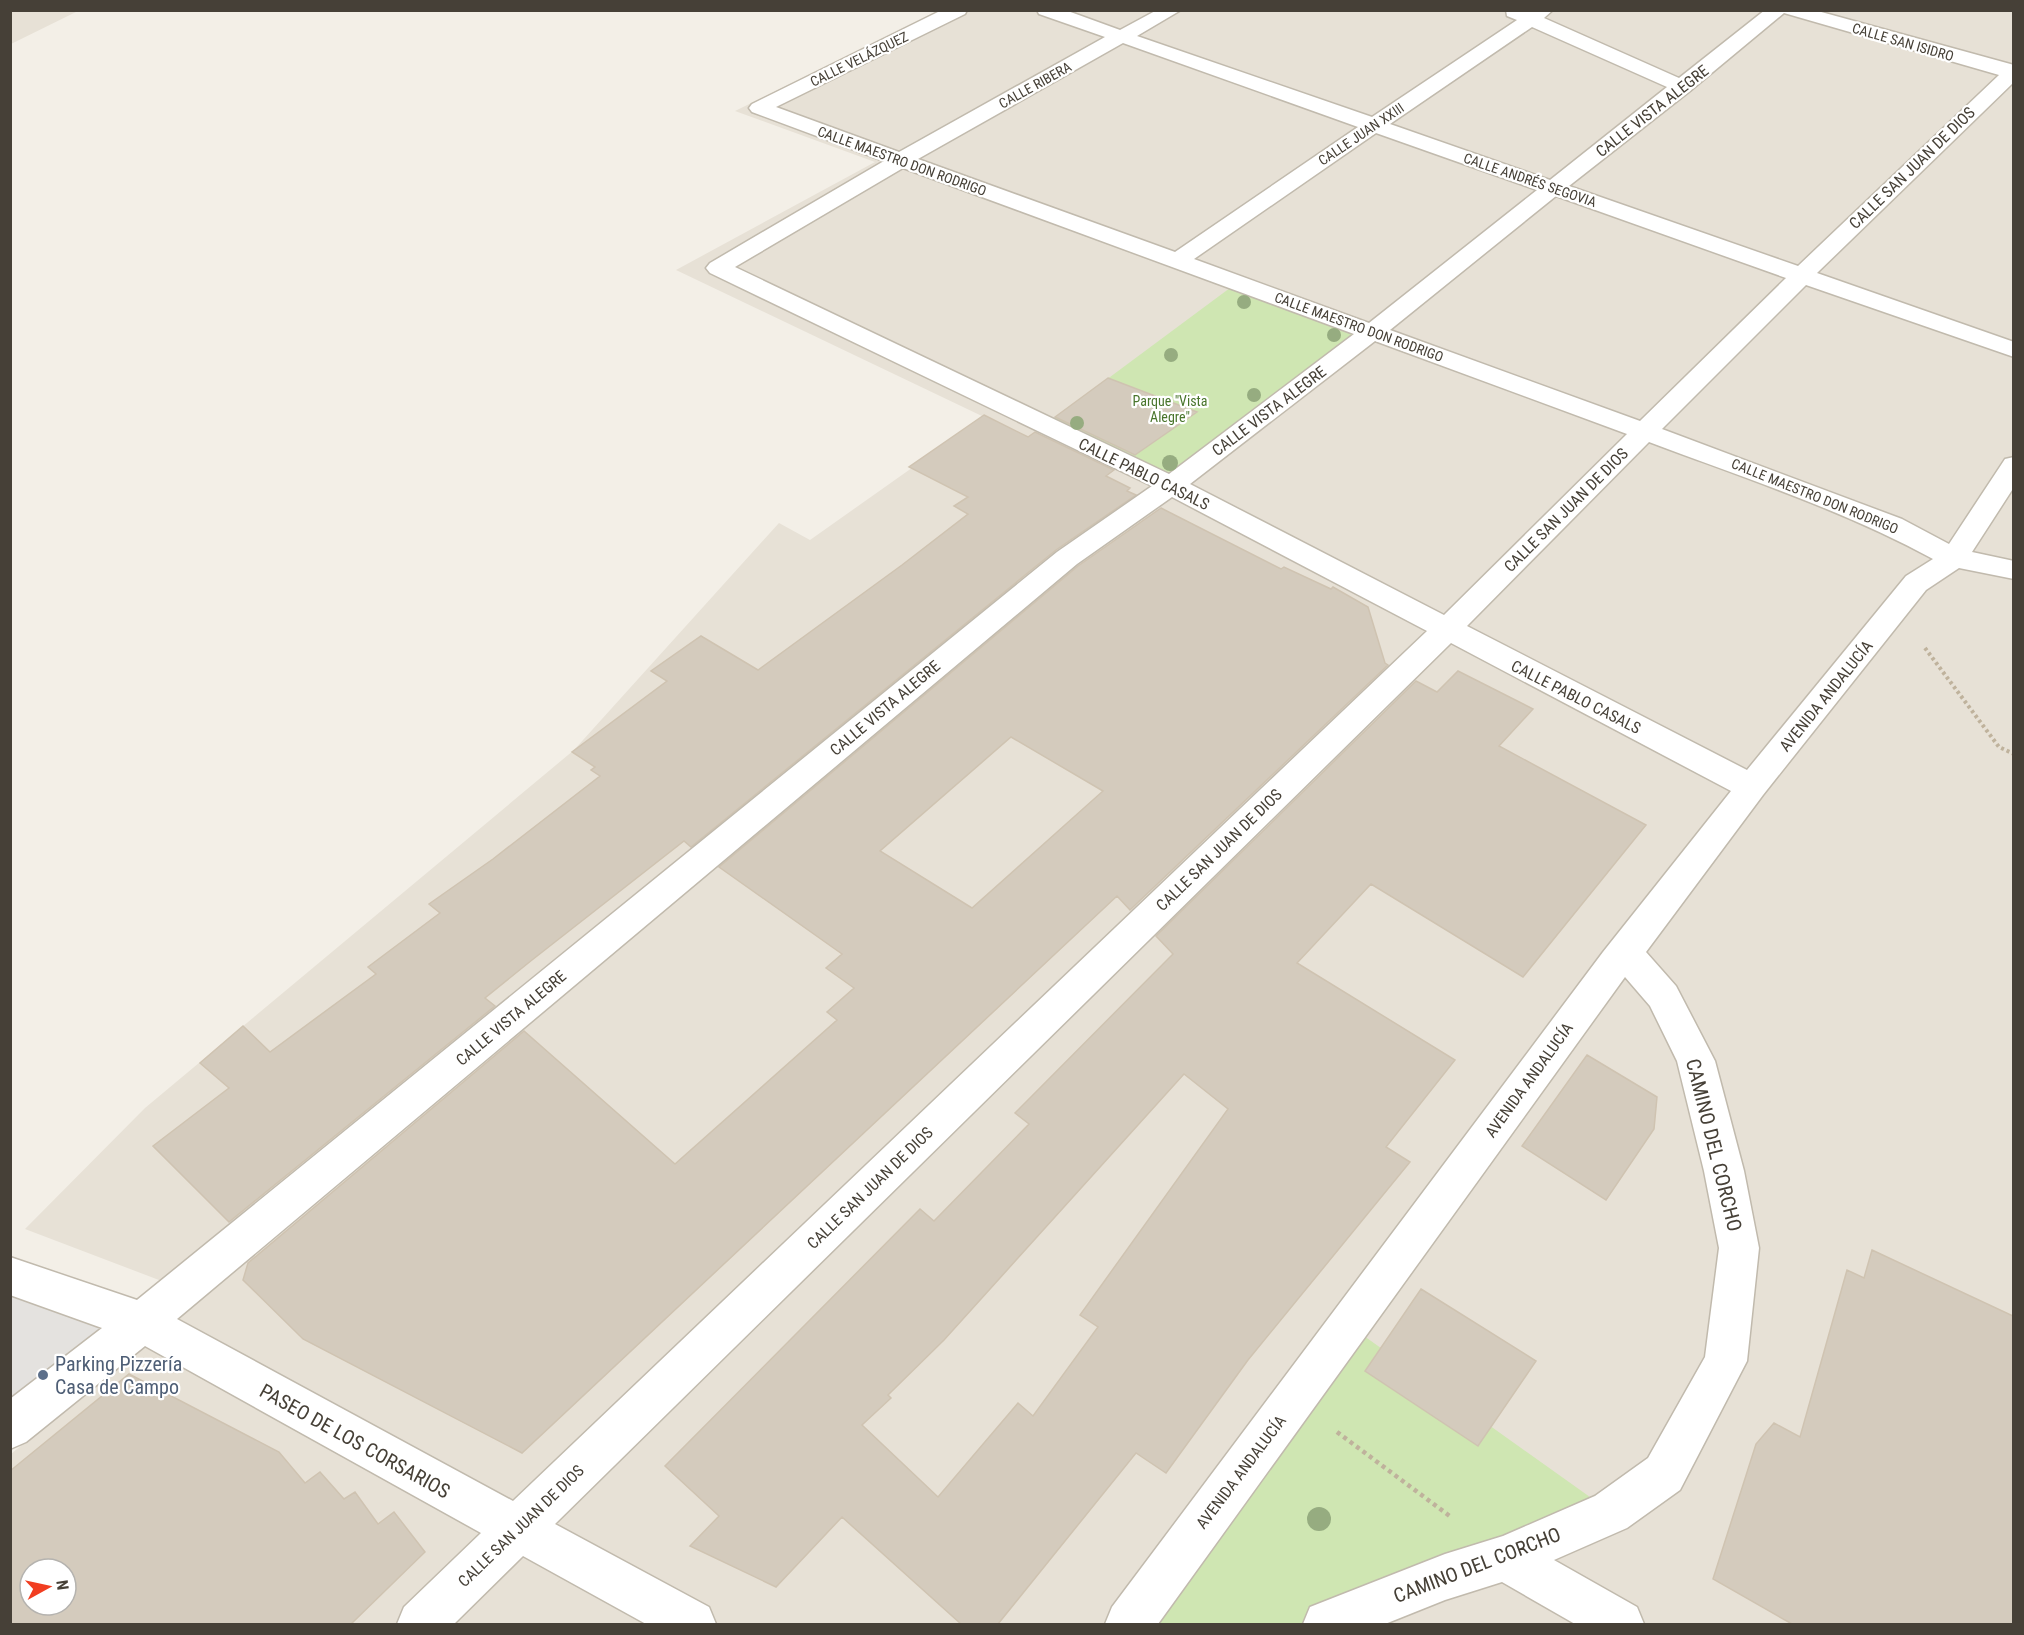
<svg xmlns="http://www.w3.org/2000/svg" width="2024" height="1635" viewBox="0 0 2024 1635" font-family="'Roboto Condensed',sans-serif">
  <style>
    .residential { fill: #e7e1d6; fill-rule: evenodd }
    .green { fill: #cfe6b2 }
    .parking { fill: #e4e2df }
    .building { fill: #d4cbbd; stroke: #cfc3b1; stroke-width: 1.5; fill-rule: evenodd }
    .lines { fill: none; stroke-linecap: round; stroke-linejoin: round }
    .minor-casing { stroke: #c1baad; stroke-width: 3 }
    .path-far1 { stroke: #bfb29c; stroke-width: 4; stroke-dasharray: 3 3; stroke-linecap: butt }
    .path { stroke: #bfb29c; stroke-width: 4.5; stroke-dasharray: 4 4; stroke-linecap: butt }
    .minor { fill: #fff; fill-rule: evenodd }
    .tree { fill: #96ac80 }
    .service-dot { fill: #5c6f8a; stroke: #fff; stroke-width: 2 }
    .labels { text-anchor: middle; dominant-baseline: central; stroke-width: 4.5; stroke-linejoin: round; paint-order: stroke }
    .far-street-label { font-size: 14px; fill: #464037; stroke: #fff }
    .far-park-label { font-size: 14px; fill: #49752c; stroke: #fff }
    .street-label { font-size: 16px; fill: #464037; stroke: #fff }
    .near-street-label { font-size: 20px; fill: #464037; stroke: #fff }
    .near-service-label { font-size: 20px; fill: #4e5e75; stroke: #fff; text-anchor: start }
  </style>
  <rect width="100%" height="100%" fill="#f3efe7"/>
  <path class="residential" d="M11,10h67v1l-67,33z
    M938,11h1075v1613h-2002v-170l190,-158 -176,-67 120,-121 429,-358 205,-227 31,17 174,-123 -308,-147 199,-108 -140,-51zM30,1569h36v36h-36z"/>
  <path class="green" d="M1238,282l134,50 -201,153 -127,-59z
    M1350,1326l261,186 -284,112h-198z"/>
  <path class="parking" d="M11,1276l131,46 -131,105z"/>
  <path class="building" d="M1108,378l89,34 -62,43 -80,-38z
    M984,415l44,22 7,-5 79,38 -8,6 24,12 -3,3 9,4 -80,55 -365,297 -7,-6 -152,119 -47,38 10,8 -266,216 -76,-76 76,-58 -29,-25 43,-37 27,26 106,-78 -8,-7 72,-54 -11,-9 64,-45 107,-83 -9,-6 4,-3 -23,-15 95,-71 -16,-10 50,-35 57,34 144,-105 66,-51 -14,-8 14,-9 -59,-30z
    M1161,508l120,61 3,-2 47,22 2,-2 35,20 17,56 3,2 -258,245 -13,-14 -595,557 -219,-114 -60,-59 5,-17 276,-232 151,133 162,-144 -10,-8 27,-24 -28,-20 16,-14 -123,-87 359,-301zM1011,737l92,54 -131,117 -92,-57z
    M1458,671l75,38 -34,37 147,79 -123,152 -152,-93 -74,79 158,97 -69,87 24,15 -162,198 -82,113 -30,-20 -138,171h-37l-119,-107 -66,70 -86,-41 29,-30 -54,-50 255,-257 14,12 95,-97 -14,-11 158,-159 -17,-18 260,-255 21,11zM1184,1074l44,35 -148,206 18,12 -65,89 -15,-13 -80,94 -76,-72 29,-27 -3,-3 56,-55z
    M1587,1055l70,42 -3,32 -48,71 -84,-54z
    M1872,1250l141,66v308h-221l-79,-45 43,-135 18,-21 26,14 47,-167 17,8z
    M1421,1289l115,72 -58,85 -113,-75z
    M129,1374l150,78 26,31 15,-11 24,27 11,-7 23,32 16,-12 31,40 -74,72h-341v-153zM30,1569h36v36h-36z"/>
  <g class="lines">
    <defs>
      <path id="minor" d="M942,10h25l-2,4 -189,93 123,45 206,-115 -66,-23 -2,-4h28l55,20 37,-20h24l-44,26 235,81 145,-97 -10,-4 -1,-6h47l-9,8 135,60 86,-68h49l200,55v17l-197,191 197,69v15l-208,-72 -144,144 240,90 47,25 56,-85 9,-2v30l-42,65 42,9v18l-55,-11 -33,22 -163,205 -117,157 30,34 39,75 29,110 15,77 -12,113 -67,129 -53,38 -73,32 83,47 7,17h-69l-73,-42 -57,18 -60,24h-82l7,-17 135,-53 58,-18 92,-40 53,-38 57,-101 14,-109 -15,-77 -27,-110 -27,-55 -25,-29 -467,647h-53l7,-17 491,-655 128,-161 -280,-148 -896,881 154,83 7,17h-70l-123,-68 -69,68h-57l7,-17 77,-74 -336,-187 -119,96 -16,7v-50l92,-71 -92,-33v-38l127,43 920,-748 95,-66 -442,-213 -4,-5 4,-5 174,-102 -132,-49 -3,-4 3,-4zM1784,13l215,62 -201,191 -229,-80 121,-95zM1532,27l135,60 -117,93 -160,-56zM1123,43l235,84 -183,125 -257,-93zM1376,133l161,57 -168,133 -175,-64zM903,168l451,166 -185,140 -434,-207zM1556,196l230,82 -146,143 -250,-91zM1375,341l252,93 -183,181 -254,-131zM1649,442c96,36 194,68 284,117l-27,17 -159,194 -280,-144zM1172,497l255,134 -914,870 -336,-182 900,-755z"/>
    </defs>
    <use href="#minor" class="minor-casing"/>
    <path class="path-far1" d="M1925,648l74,99 15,7"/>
    <path class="path" d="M1337,1432l114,85"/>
    <use href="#minor" class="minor"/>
  </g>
  <g class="tree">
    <circle cx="1244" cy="302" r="7"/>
    <circle cx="1334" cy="335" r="7"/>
    <circle cx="1171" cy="355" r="7"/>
    <circle cx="1254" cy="395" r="7"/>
    <circle cx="1077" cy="423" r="7"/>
    <circle cx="1170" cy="463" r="8"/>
    <circle cx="1319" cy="1519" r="12"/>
  </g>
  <circle class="service-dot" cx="43" cy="1375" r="6"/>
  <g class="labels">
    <g class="far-street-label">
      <text transform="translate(1903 42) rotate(16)">CALLE SAN ISIDRO</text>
      <text transform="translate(859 59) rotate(-26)">CALLE VELÁZQUEZ</text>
      <text transform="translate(1035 85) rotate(-29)">CALLE RIBERA</text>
      <text transform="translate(1361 134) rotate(-34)">CALLE JUAN XXIII</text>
      <text transform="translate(902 161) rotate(20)">CALLE MAESTRO DON RODRIGO</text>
      <text transform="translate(1530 180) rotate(19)">CALLE ANDRÉS SEGOVIA</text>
      <text transform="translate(1359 327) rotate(20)">CALLE MAESTRO DON RODRIGO</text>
      <text transform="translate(1815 496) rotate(22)">CALLE MAESTRO DON RODRIGO</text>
    </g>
    <g class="far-park-label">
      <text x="1170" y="401">Parque "Vista<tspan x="1170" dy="16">Alegre"</tspan></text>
    </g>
    <g class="street-label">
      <text transform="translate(1652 111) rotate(-38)">CALLE VISTA ALEGRE</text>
      <text transform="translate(1912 168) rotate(-44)">CALLE SAN JUAN DE DIOS</text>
      <text transform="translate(1269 411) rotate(-37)">CALLE VISTA ALEGRE</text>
      <text transform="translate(1144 474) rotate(26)">CALLE PABLO CASALS</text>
      <text transform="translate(1566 510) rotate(-45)">CALLE SAN JUAN DE DIOS</text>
      <text transform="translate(1826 696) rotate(-51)">AVENIDA ANDALUCÍA</text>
      <text transform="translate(1576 697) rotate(27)">CALLE PABLO CASALS</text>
      <text transform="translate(885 708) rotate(-40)">CALLE VISTA ALEGRE</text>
      <text transform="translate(1219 850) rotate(-44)">CALLE SAN JUAN DE DIOS</text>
      <text transform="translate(511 1018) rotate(-40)">CALLE VISTA ALEGRE</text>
      <text transform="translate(1529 1080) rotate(-54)">AVENIDA ANDALUCÍA</text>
      <text transform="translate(870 1188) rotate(-44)">CALLE SAN JUAN DE DIOS</text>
      <text transform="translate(1241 1472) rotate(-53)">AVENIDA ANDALUCÍA</text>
      <text transform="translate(521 1526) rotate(-44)">CALLE SAN JUAN DE DIOS</text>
    </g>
    <g class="near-street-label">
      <text transform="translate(1714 1145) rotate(76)">CAMINO DEL CORCHO</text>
      <text transform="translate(355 1441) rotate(29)">PASEO DE LOS CORSARIOS</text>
      <text transform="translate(1477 1565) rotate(-21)">CAMINO DEL CORCHO</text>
    </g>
    <g class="near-service-label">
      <text x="55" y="1364">Parking Pizzería<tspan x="55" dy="23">Casa de Campo</tspan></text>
    </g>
  </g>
  <rect width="2024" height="1635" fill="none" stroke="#464037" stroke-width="24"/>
  <g transform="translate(48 1587) rotate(82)"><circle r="28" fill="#ffffff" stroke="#b5b3af" stroke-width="1.5"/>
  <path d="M0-4.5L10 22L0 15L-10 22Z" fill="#f13e21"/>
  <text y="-9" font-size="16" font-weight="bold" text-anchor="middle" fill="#464037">N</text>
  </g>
</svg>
